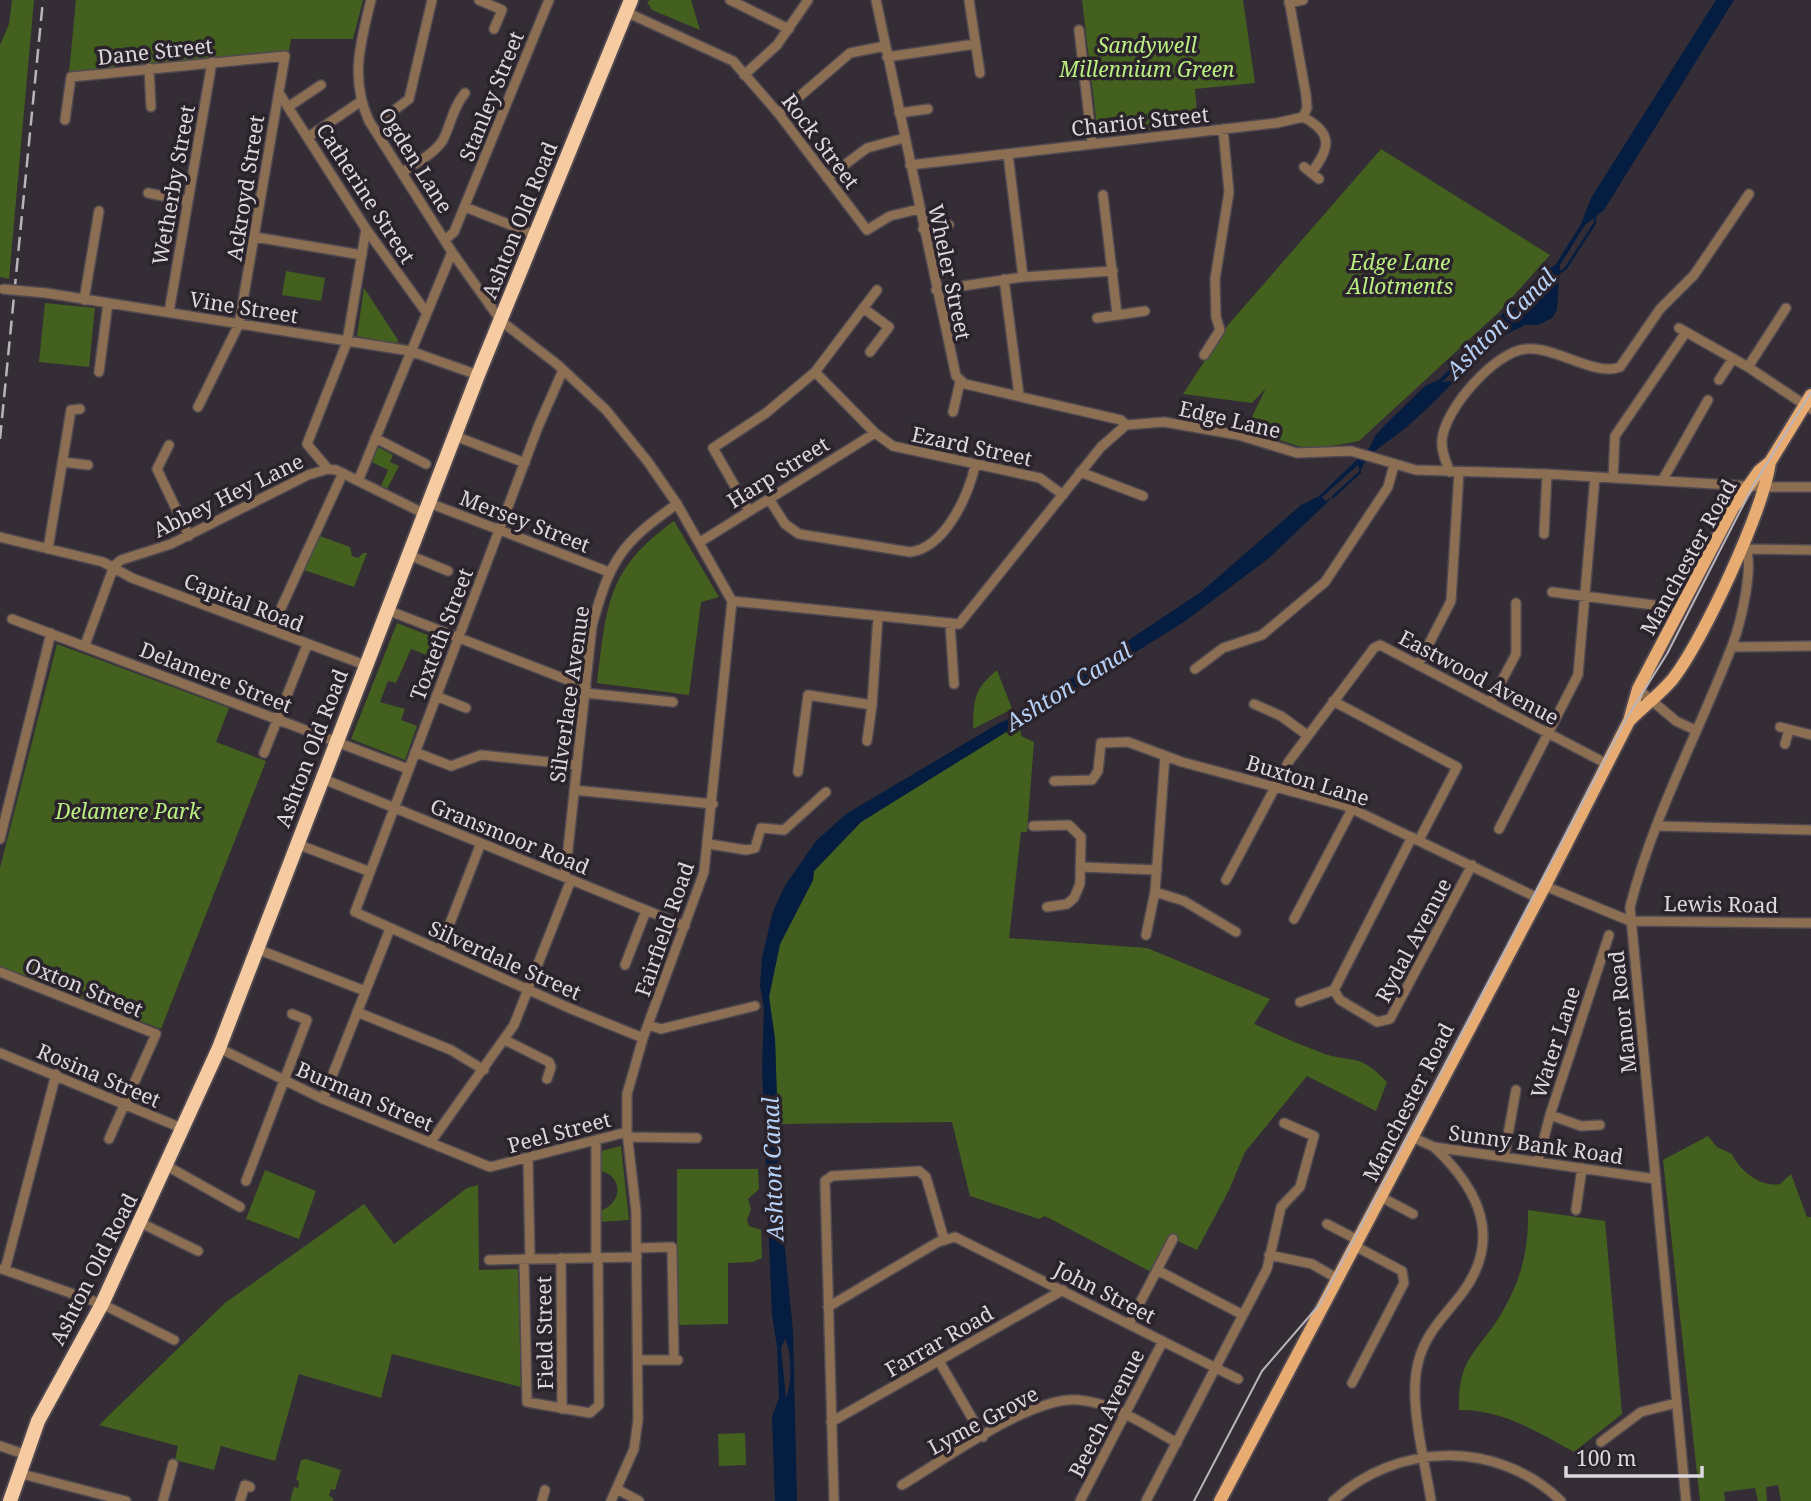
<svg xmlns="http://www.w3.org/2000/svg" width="1811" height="1501" viewBox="0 0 1811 1501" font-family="'Noto Serif',serif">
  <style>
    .green { fill: #43601f }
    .water { fill: #041d40; fill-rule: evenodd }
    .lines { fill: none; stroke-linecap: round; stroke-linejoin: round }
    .stream { stroke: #041d40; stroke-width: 2.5 }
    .minor-casing { stroke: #4f4850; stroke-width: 12 }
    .major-casing { stroke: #4f4850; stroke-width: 16 }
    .highway-casing { stroke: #4f4850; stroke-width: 18 }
    .minor { stroke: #8c6e53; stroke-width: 9 }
    .major { stroke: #e8ab71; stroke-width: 12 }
    .highway { stroke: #f7cba2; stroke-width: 14 }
    .tram { stroke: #b9b4ba; stroke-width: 2 }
    .rail { stroke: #b9b4ba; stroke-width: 2.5; stroke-dasharray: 14 7; stroke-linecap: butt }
    .minor-bridge-casing { stroke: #4f4850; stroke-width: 12; stroke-linecap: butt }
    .minor-bridge { stroke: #8c6e53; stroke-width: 9 }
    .labels { text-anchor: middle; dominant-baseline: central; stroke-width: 7; stroke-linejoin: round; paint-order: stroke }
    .park-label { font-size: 21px; font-style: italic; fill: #bbf081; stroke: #2a232b }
    .street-label { font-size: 21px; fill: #ddd8de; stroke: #2a232b }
    .water-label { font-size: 23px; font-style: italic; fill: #b6d1f7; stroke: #2a232b }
  </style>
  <rect width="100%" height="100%" fill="#342d35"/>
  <path class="green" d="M12,0h22l-25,279 -9,-2v-232l9,-21z
    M76,0h287l-10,39h-62l-2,12 -220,22z
    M650,0h41l9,30 -48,-20 -5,-8z
    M1082,0h161l12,83 -60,6 3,36 -100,10z
    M1381,149l169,106 -51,57 -140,129 -49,9 -64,-21 20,-41 -14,15 -69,-9 45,-69z
    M286,271l39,7 -4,23 -39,-6z
    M364,288l34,52 -1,4 -40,-8z
    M45,303l50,5 -6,59 -50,-5z
    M378,447l15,8 -3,7 9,4 -12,23 -6,-3 7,-16 -16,-8z
    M674,521l45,76 -18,5 -12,93 -92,-12c10,-78 9,-113 77,-162z
    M320,536l30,11 2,9 6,2 5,-5h4l-13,34 -50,-17z
    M397,623l51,20 -17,48 -9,-3 13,-30 -24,-9 -15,34 -8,-2 -8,21 25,7 -4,11 16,6 -12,34 -54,-21z
    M57,644l172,64 -13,34 50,19 -105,268 -161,-63v-98z
    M997,670l15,39 -39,20c1,-29 0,-39 24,-59z
    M1020,721l1,15 13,6 -7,90h-6l-12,106 138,10 123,51 -16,25c22,10 44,20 66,28 32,13 37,-2 67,30l-11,29 -69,-35 -62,76 -16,38 -32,60 -28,-13 -18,35 -106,-56 -6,3 -69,-23 -18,-74 -175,2 -2,-85 -6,-42 11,-53 33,-64 1,-9 47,-49z
    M1708,1136l9,11 15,7c7,16 29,34 48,30l11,-10 16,43h4v284h-30l-3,-16 -12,2 1,14h-9l-3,-13 -31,4 1,9h-25l-37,-341z
    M621,1146l8,74 -29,2v-11c22,-7 24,-34 1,-40v-20z
    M677,1169h81l1,20 -11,10 3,10 -4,11 2,6 12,4 1,28 -9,4 -25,1v61l-51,1z
    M265,1170l51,21 -17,48 -53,-20z
    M478,1185l1,85 39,-1 3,118 -129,-33 -11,44 -82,-24 -24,87 -54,-15 -7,24 -39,-10 3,-14 -79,-21 126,-122 139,-99 30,40 73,-56z
    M1528,1210l77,11 17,193 -48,38c-36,-20 -73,-43 -115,-42 -2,-55 21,-58 45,-101 18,-32 25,-62 24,-99z
    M745,1433l1,32 -27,1 -1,-32z
    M306,1459l35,11 -6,20 -4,-1 -2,7 4,2v3h-43l4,-14 4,1 1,-7 -3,-1 5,-20z"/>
  <path class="water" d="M1716,0h18l-130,210 -19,15 -25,40 -3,45 -5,8 -14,7h-13l-24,12 -10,9 -16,5 -33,31 12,-1c-13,14 -28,29 -43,42 -16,16 -43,27 -51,49l-2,-7 -36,32 4,4 7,-4 -64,61 -85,64 -323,200 -47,49 -1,9 -33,64 -11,53 6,42 6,170 12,122 4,170h-22l-3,-84 7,-20 -2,-51 -5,-31 -10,-247 2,-61 -4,-21 2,-28 11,-47 13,-27 30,-43 30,-27 155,-92 18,-6 11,-10 171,-114 100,-87 18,-9 51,-49 5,-11 11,-12 39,-38 15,-7 95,-99 21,-16 25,-40 10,-26zM785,1339c7,12 7,46 1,59l-5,-50z"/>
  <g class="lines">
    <path class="stream" d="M1559,273l7,-5 29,-45v-6
      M1454,381l37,-35
      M1333,497l27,-25"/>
    <defs>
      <path id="minor" d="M371,0c-11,44 -21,79 -2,121l83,131 49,69 57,44 48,45 42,52 29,42 55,97 -28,271 -61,166 -16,56v38l9,79 2,209 -4,29 -23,52
        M479,0l23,10 -8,19
        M730,0l59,29
        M876,0l80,376 9,8 156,36 5,5
        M969,0l11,73
        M1289,0l17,95 1,13 -4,9
        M1289,3l14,-3
        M626,12l107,49 46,53 88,116 23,-14 29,-7
        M1079,30l13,114
        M887,57l88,-13
        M149,68l2,39
        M744,75l33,-30 31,-45
        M279,93l87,136 60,83
        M288,107l33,-22
        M899,113l29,-4
        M779,114l71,-61 35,-7
        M388,115l21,-16 23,-99
        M65,120l6,-43 214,-21 -46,268 -41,83
        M308,137l52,-35
        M1008,154l15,123
        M910,165l367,-42 26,-6c31,16 27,32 8,56
        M1304,167l15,12
        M403,172c13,-9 31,-18 40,-32 8,-16 10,-33 22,-47
        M827,178l40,-30 37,-10
        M148,193l40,8
        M1103,195l14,119
        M465,207l71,28
        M923,229l26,-4
        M255,237l107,18
        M445,240l9,-8 95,-232
        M1004,279l15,116
        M936,290l87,-13 90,-6
        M46,293l364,58 68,24
        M84,300l15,-89
        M863,308l26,19 -19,25
        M169,312l43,-250
        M1097,318l48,-7
        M1679,328l69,39 63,42
        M1204,355l16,-25 -4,-13 -1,-38 14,-87 -6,-63
        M1748,367l38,-59
        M563,370l-25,57 -183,485 214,96 74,30
        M99,372l9,-69
        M815,372l60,61 18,13 147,32 23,17
        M1719,380l13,-20
        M953,412l7,-30
        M455,436l70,27
        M375,438l51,26
        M169,445l-12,24 32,67
        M63,462l25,3
        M328,469l-21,-25 40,-102 19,-113
        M1080,472l63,24
        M1450,472c-4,-10 -9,-21 -8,-32 2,-30 53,-89 84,-91 29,-3 69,28 94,18l40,-58 34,-34 55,-81
        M1613,478l2,-42 71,-104
        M358,481l94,-229
        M1662,481l46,-81
        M769,499l16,25 14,10 111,18c35,-4 58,-56 65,-86
        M429,503l180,69
        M749,511l-36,-63 53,-35 49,-41 62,-82
        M1544,534l3,-60
        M0,537l103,25 29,16 233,87
        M700,542l175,-109
        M48,549l23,-139 9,-1
        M1749,549l62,1
        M409,555l39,16
        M114,566l7,-6 50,-16 137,-69 20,-6 8,1 89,44
        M1552,592l117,15
        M732,601l227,23 142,-177 25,-22 38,-3 74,13 59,18 54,-2 65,19 131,4 218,13h46
        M387,610l199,77
        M12,619l396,150
        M950,623l4,61
        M271,630l72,-157
        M85,645l29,-79
        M1732,647l79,-1
        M1418,665l33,-64 8,-129
        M1195,669l28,-21 39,-13 63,-53 63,-95 6,-22
        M1638,689l38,32 19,9
        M585,693l88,9
        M436,696l30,12
        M1333,701l124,66 -38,73
        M1490,703l26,-49v-51
        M1254,704l27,12 26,19
        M1780,727l31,8
        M867,741l5,-36
        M1785,744l4,-14
        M415,752l36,14 30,-11 96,10
        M264,753l43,-108
        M798,772l10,-77 64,10 6,-89
        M321,778l364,148
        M1054,781l38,-1 6,-9 3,-28 27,-1 54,20 164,44 192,92
        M574,790l139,14
        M1033,826l36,-1 12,12 -1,47 -6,14 -7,6 -20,3
        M1656,826l155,4
        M1499,829l79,-154 17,-198
        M0,839l51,-206
        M297,844l71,27
        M709,844l37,6 9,-2 6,-20 23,2 42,-38
        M1081,867l76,3
        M565,877l27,-251c18,-66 29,-83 85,-122
        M1226,880l63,-119 85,-113 6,-3 227,119
        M1545,886l85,35 181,2
        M1155,892l29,9 52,31
        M1294,919l58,-110
        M1146,935l9,-43 10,-136
        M257,949l108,42
        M440,949l41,-106
        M625,965l21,-54
        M0,972l156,62 -47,105
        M1334,990l6,10 37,22 13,-3 82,-154
        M1300,1002l34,-12 78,-153
        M357,1012l94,38 33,20
        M648,1025l13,4 94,-23
        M505,1040l44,22 2,5 -4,12
        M219,1048l104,51 167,68 137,-35
        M0,1053l184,76
        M323,1099l67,-170
        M1550,1115l31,11 19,-1
        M627,1137l70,1
        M1412,1137l22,10 222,32
        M596,1141v117
        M430,1143l84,-118 57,-145
        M1504,1157l12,-67
        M528,1159l2,100
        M1538,1161l12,-46 59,-180
        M167,1166l73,41
        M246,1181l61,-161 -15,-6
        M1381,1197l32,17
        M1576,1210l6,-42
        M141,1223l57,28
        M1327,1224l31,16
        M637,1248l35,-1 2,113
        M1269,1255l43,9 26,15
        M561,1258l1,151
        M524,1259l3,143 63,11 9,-8 -1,-147
        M489,1260l148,-3
        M2,1269l100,35 72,36
        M5,1270l51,-196
        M1157,1270l86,45
        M828,1307l110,-65 17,-5 283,142
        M1129,1324l44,-85
        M638,1360h40
        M939,1361l44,76
        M1352,1383l52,-100 -2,-12 -47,-25
        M831,1422l232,-132
        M1601,1442l40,-30 35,-9
        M0,1446l24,8
        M18,1473l108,28
        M902,1485c42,-25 130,-90 177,-85 35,3 68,26 98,43
        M617,1489l22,12
        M163,1501l10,-37
        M240,1501l5,-16 5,2
        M542,1501l3,-11
        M834,1501l-9,-320 7,-5 87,-5 7,6 18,62
        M1080,1501l83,-160
        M1146,1501l121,-232 14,-62 19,-20 14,-51 -30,-13
        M1333,1501c64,-59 164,-62 228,0
        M1431,1501c-6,-40 -23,-99 -13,-138 6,-27 25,-46 42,-67 43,-55 21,-105 -26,-149
        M1686,1501l-56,-594c23,-91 69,-175 102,-261 8,-21 25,-86 11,-104"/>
      <path id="major" d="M1629,721c14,-14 30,-26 43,-41 31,-39 91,-169 98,-218
        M1220,1501l325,-615 84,-165 9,-32 95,-181 26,-37 11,-9 41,-67"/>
      <path id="highway" d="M10,1501l28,-80 64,-117 117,-256 259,-673 153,-375"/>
    </defs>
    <use href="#minor" class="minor-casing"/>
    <use href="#major" class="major-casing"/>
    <use href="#highway" class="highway-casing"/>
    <use href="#minor" class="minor"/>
    <use href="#major" class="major"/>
    <use href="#highway" class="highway"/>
    <path class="tram" d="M1194,1501l68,-130 58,-67 306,-585 41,-65 86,-168 58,-94"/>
    <path class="rail" d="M0,439l43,-439"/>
    <defs>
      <path id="minor-bridge" d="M2,289l44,4"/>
    </defs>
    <use href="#minor-bridge" class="minor-bridge-casing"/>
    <use href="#minor-bridge" class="minor-bridge"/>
  </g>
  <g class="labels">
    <g class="park-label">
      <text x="1147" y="45">Sandywell<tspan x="1147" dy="24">Millennium Green</tspan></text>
      <text x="1400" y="262">Edge Lane<tspan x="1400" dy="24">Allotments</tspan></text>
      <text x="128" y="811">Delamere Park</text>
    </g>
    <g class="street-label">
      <text transform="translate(155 51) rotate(-6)">Dane Street</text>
      <text transform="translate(491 96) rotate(-68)">Stanley Street</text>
      <text transform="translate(1140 121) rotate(-6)">Chariot Street</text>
      <text transform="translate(821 141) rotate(53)">Rock Street</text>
      <text transform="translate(416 160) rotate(58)">Ogden Lane</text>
      <text transform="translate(173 185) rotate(-80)">Wetherby Street</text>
      <text transform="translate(245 188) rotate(-81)">Ackroyd Street</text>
      <text transform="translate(366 193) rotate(57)">Catherine Street</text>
      <text transform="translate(519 220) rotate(-68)">Ashton Old Road</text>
      <text transform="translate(950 272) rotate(78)">Wheler Street</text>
      <text transform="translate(244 307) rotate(9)">Vine Street</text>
      <text transform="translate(1230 419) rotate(13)">Edge Lane</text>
      <text transform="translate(972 446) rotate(12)">Ezard Street</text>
      <text transform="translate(778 472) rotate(-32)">Harp Street</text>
      <text transform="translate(228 495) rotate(-26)">Abbey Hey Lane</text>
      <text transform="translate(525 521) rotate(21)">Mersey Street</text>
      <text transform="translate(1688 557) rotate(-61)">Manchester Road</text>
      <text transform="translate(244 602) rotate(21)">Capital Road</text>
      <text transform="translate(441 634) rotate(-69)">Toxteth Street</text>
      <text transform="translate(216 677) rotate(21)">Delamere Street</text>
      <text transform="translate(1479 677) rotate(28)">Eastwood Avenue</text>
      <text transform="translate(569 694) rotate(-82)">Silverlace Avenue</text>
      <text transform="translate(311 748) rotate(-69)">Ashton Old Road</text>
      <text transform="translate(1308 780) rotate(17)">Buxton Lane</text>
      <text transform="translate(510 836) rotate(22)">Gransmoor Road</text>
      <text transform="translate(1721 904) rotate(1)">Lewis Road</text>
      <text transform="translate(664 929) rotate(-71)">Fairfield Road</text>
      <text transform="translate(1413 940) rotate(-62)">Rydal Avenue</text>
      <text transform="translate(505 960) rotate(24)">Silverdale Street</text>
      <text transform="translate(84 987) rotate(22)">Oxton Street</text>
      <text transform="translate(1622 1012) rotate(-96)">Manor Road</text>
      <text transform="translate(1555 1042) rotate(-72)">Water Lane</text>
      <text transform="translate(99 1075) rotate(23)">Rosina Street</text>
      <text transform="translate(365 1096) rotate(23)">Burman Street</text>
      <text transform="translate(1408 1102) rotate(-63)">Manchester Road</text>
      <text transform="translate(559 1132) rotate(-15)">Peel Street</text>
      <text transform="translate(1536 1144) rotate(8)">Sunny Bank Road</text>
      <text transform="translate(93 1269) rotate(-63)">Ashton Old Road</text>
      <text transform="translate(1105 1292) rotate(27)">John Street</text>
      <text transform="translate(544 1333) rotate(-91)">Field Street</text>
      <text transform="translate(939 1341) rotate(-30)">Farrar Road</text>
      <text transform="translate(1106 1413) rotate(-63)">Beech Avenue</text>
      <text transform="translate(983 1420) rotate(-28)">Lyme Grove</text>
    </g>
    <g class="water-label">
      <text transform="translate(1500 323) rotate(-45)">Ashton Canal</text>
      <text transform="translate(1068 686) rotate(-32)">Ashton Canal</text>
      <text transform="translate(772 1169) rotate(-92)">Ashton Canal</text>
    </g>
  </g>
  <path d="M1566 1466v10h136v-10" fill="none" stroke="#ddd8de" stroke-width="3.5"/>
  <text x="1576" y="1466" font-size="21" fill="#ddd8de" stroke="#2a232b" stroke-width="5" paint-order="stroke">100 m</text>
</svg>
